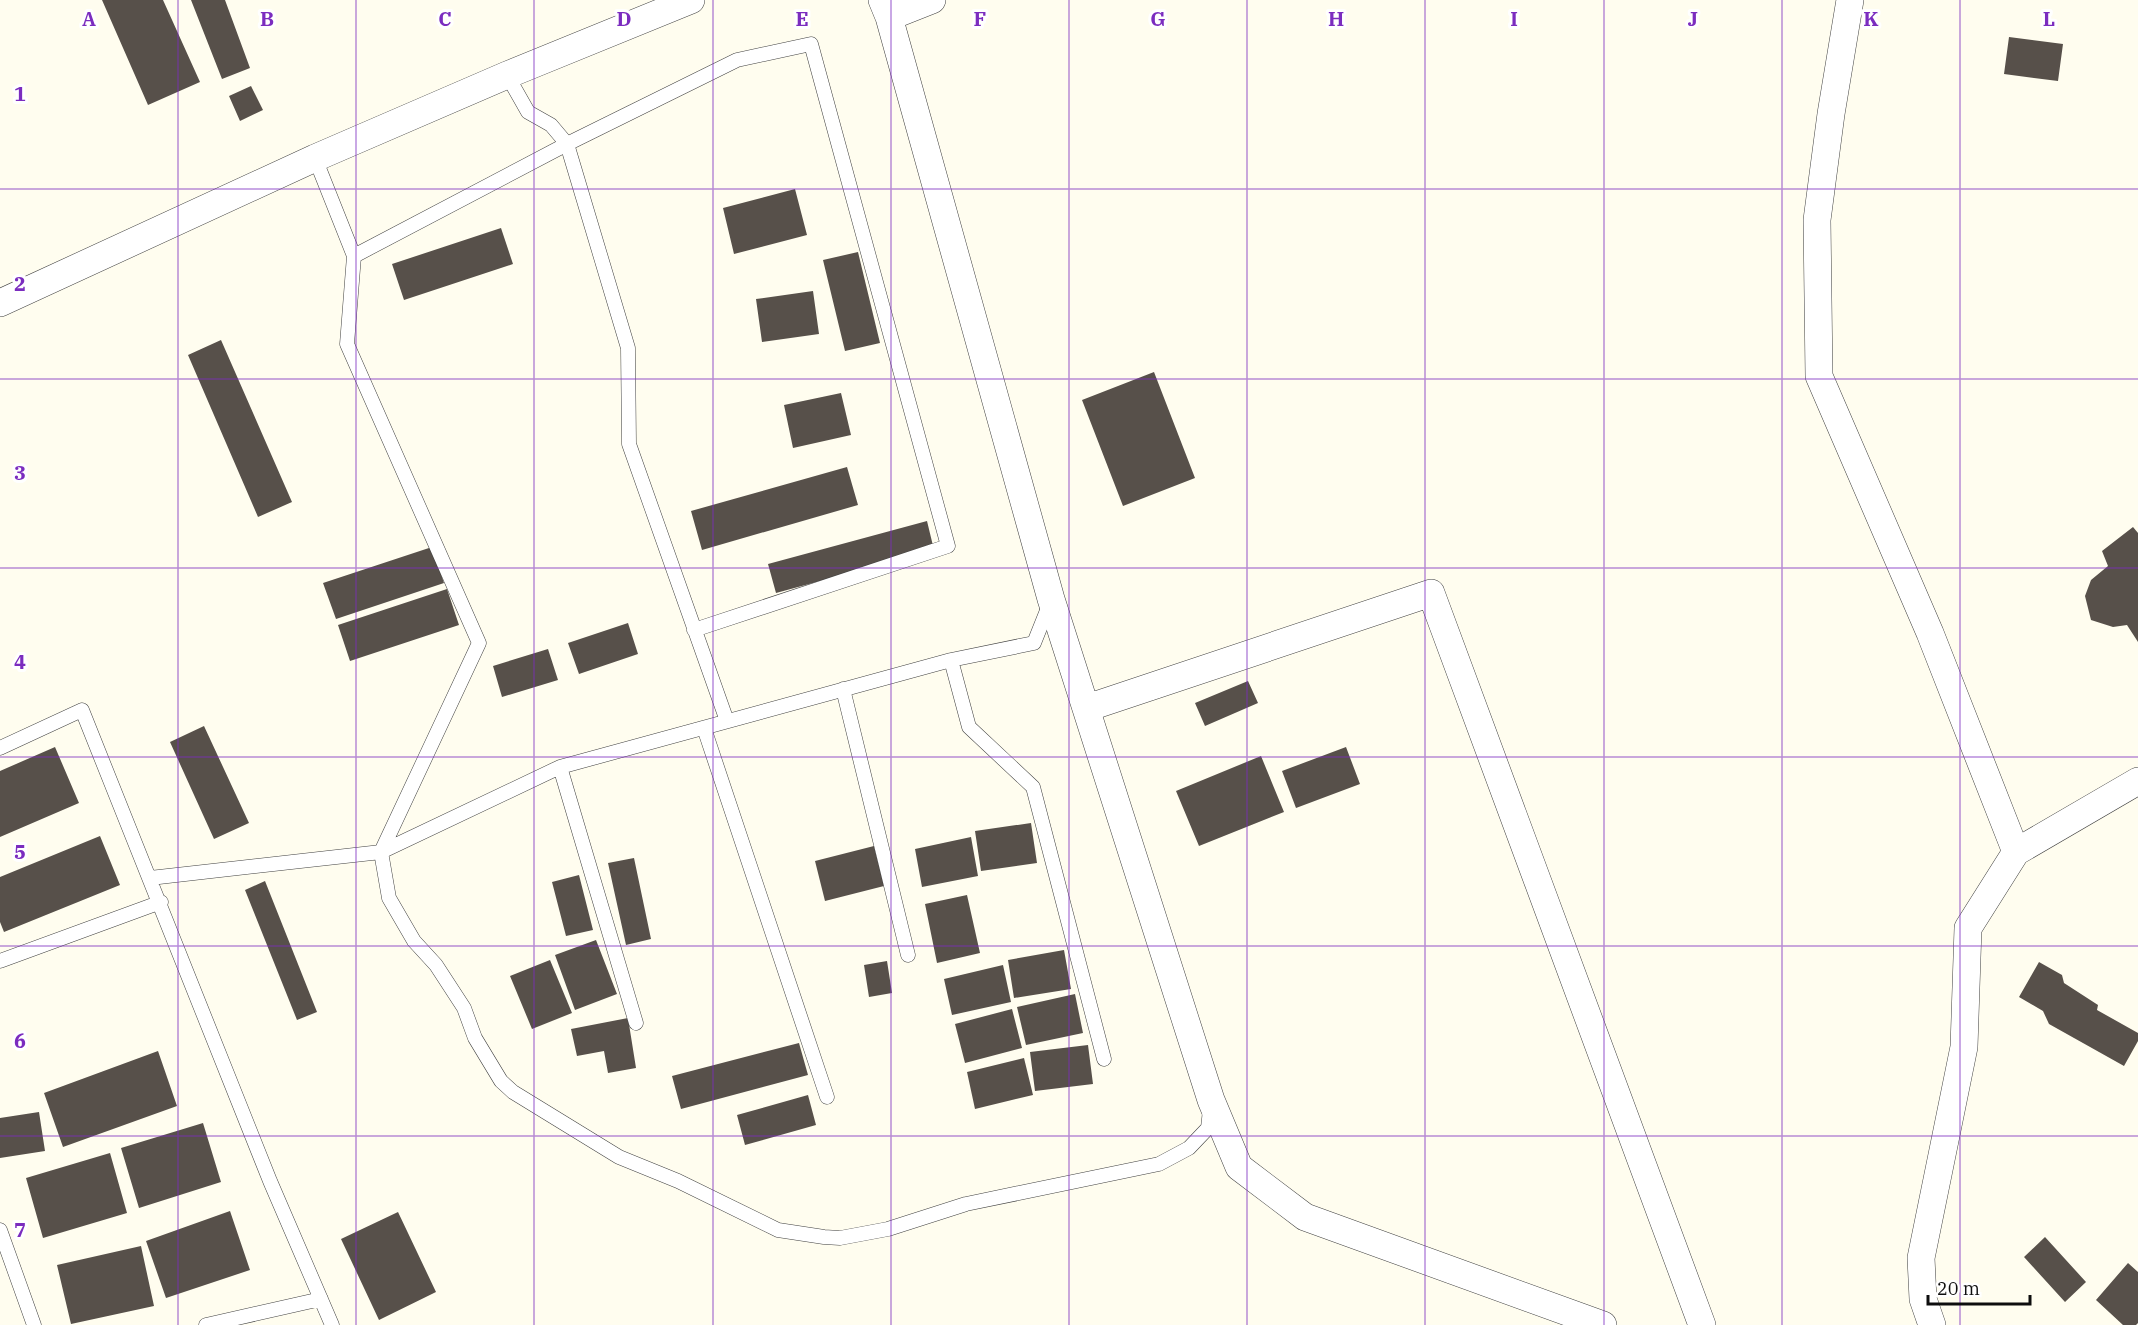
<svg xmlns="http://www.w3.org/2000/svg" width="2138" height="1325" viewBox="0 0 2138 1325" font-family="'IBM Plex Serif',serif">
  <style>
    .building { fill: #57504a }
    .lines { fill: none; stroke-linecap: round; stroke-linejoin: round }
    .service-casing { stroke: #414141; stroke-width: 15 }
    .minor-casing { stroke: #414141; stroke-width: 28 }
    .service { stroke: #fff; stroke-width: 14 }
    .minor { stroke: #fff; stroke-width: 27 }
    .grid { fill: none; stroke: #7b2cbf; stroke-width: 1.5; stroke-opacity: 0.55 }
    .grid-label { font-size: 20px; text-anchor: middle; font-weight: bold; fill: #7b2cbf; stroke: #fff; stroke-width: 6; stroke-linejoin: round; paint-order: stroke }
  </style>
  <rect width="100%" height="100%" fill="#fffdef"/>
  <path class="building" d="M102,0h61l37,82 -52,23z
    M191,0h34l25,68 -28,11z
    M2009,37l54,7 -5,37 -54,-7z
    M251,86l12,24 -23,11 -11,-25z
    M795,189l12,46 -73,19 -11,-46z
    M501,228l12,36 -109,36 -12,-36z
    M858,252l22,91 -35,8 -22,-91z
    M813,291l6,43 -57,8 -6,-43z
    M221,340l71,162 -34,15 -70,-162z
    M1154,372l41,106 -72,28 -41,-106z
    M841,393l10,42 -58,13 -9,-43z
    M847,467l11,38 -156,45 -11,-39z
    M927,521l7,29 -158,43 -8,-29z
    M2133,527l5,6v109l-11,-17 -14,2 -22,-7 -6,-24 6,-16 17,-14 -6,-15z
    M432,547l12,36 -108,36 -13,-36z
    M447,589l12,36 -109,36 -12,-36z
    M628,623l10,31 -59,20 -11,-31z
    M548,649l10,31 -56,17 -9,-31z
    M1248,681l10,22 -53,23 -10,-23z
    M204,726l45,97 -35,16 -44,-97z
    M55,747l24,56 -79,34v-66z
    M1346,747l14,37 -64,24 -14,-37z
    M1261,756l23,56 -85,34 -23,-55z
    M1031,823l6,40 -56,8 -6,-40z
    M100,836l20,49 -116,47 -4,-10v-45z
    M971,837l7,39 -56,11 -7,-38z
    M874,846l10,40 -59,15 -10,-40z
    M634,858l17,81 -25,6 -18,-82z
    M579,875l14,55 -27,6 -14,-54z
    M265,881l52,131 -20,8 -52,-130z
    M967,895l13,58 -43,10 -12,-59z
    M596,940l21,54 -42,16 -20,-55z
    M1064,950l7,39 -57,9 -6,-38z
    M550,960l22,53 -40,16 -22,-53z
    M887,961l5,32 -23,4 -5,-32z
    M2039,962l23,13 2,8 34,22 -1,5 41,23v8l-14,25 -75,-42 -6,-13 -24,-14z
    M1003,965l8,37 -59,13 -8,-36z
    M1075,994l8,39 -57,12 -9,-38z
    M1012,1009l10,39 -57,15 -10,-39z
    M628,1018l8,50 -28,5 -4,-22 -27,5 -6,-27z
    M799,1043l9,32 -127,34 -9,-33z
    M1088,1045l5,39 -58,7 -5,-39z
    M158,1051l19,55 -114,41 -19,-54z
    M1024,1058l9,37 -58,14 -8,-37z
    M808,1095l8,30 -71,20 -8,-30z
    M39,1112l6,39 -45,7v-40z
    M203,1123l18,59 -82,26 -18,-60z
    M110,1153l17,60 -84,25 -17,-60z
    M230,1211l20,59 -84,28 -20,-57z
    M398,1212l38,80 -57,28 -38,-81z
    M2045,1237l41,45 -21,20 -41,-45z
    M141,1246l13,60 -83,18 -14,-59z
    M2128,1263l10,9v51l-2,2h-13l-27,-25z"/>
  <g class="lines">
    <defs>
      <path id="service" d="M507,75l21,37 23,13 16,19 61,204 1,96 98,277
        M315,158l39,98 -7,88 132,299 -98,209 8,46 25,43 22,24 28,43 11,30 26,43 12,11 106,65 59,24 100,49 46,7 16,1 48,-9 78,-25 193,-40 30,-16 19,-20 2,-18
        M354,256l213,-112 170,-84 74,-16 137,502 -254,84
        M951,660l18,67 64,60 71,272
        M843,689l65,266
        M704,728l123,369
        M0,748l82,-38 188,471 62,144
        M560,767l76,256
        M150,878l231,-26 179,-85 391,-107 83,-17 16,-40
        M0,961l161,-59
        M0,1230l34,95
        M206,1325l115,-26"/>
      <path id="minor" d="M882,0l7,17 162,582 160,501 28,67 66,50 298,108
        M1850,0l-19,114 -14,106 2,156 111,257 86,219
        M889,17l43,-17
        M0,303l315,-145 192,-83 184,-75
        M1087,708l344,-115 271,732
        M1932,1325l-9,-26 -2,-41 43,-211 4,-119 48,-76 122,-71"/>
    </defs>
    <use href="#service" class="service-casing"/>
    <use href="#minor" class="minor-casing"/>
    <use href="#service" class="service"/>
    <use href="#minor" class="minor"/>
  </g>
  <path class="grid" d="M178,0v1325M356,0v1325M534,0v1325M713,0v1325M891,0v1325M1069,0v1325M1247,0v1325M1425,0v1325M1604,0v1325M1782,0v1325M1960,0v1325M0,189h2138M0,379h2138M0,568h2138M0,757h2138M0,946h2138M0,1136h2138"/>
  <g class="grid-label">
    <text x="89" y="26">A</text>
    <text x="267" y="26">B</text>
    <text x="445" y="26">C</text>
    <text x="624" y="26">D</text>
    <text x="802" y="26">E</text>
    <text x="980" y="26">F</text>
    <text x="1158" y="26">G</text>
    <text x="1336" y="26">H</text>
    <text x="1514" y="26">I</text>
    <text x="1693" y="26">J</text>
    <text x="1871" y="26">K</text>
    <text x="2049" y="26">L</text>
    <text x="20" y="101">1</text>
    <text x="20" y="291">2</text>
    <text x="20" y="480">3</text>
    <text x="20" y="669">4</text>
    <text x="20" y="859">5</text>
    <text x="20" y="1048">6</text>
    <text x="20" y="1237">7</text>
  </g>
  <path d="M1928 1295v9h102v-9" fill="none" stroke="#0e0e0e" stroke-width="3"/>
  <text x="1937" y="1295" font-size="18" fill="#0e0e0e" stroke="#ffffff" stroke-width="4.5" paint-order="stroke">20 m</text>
</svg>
